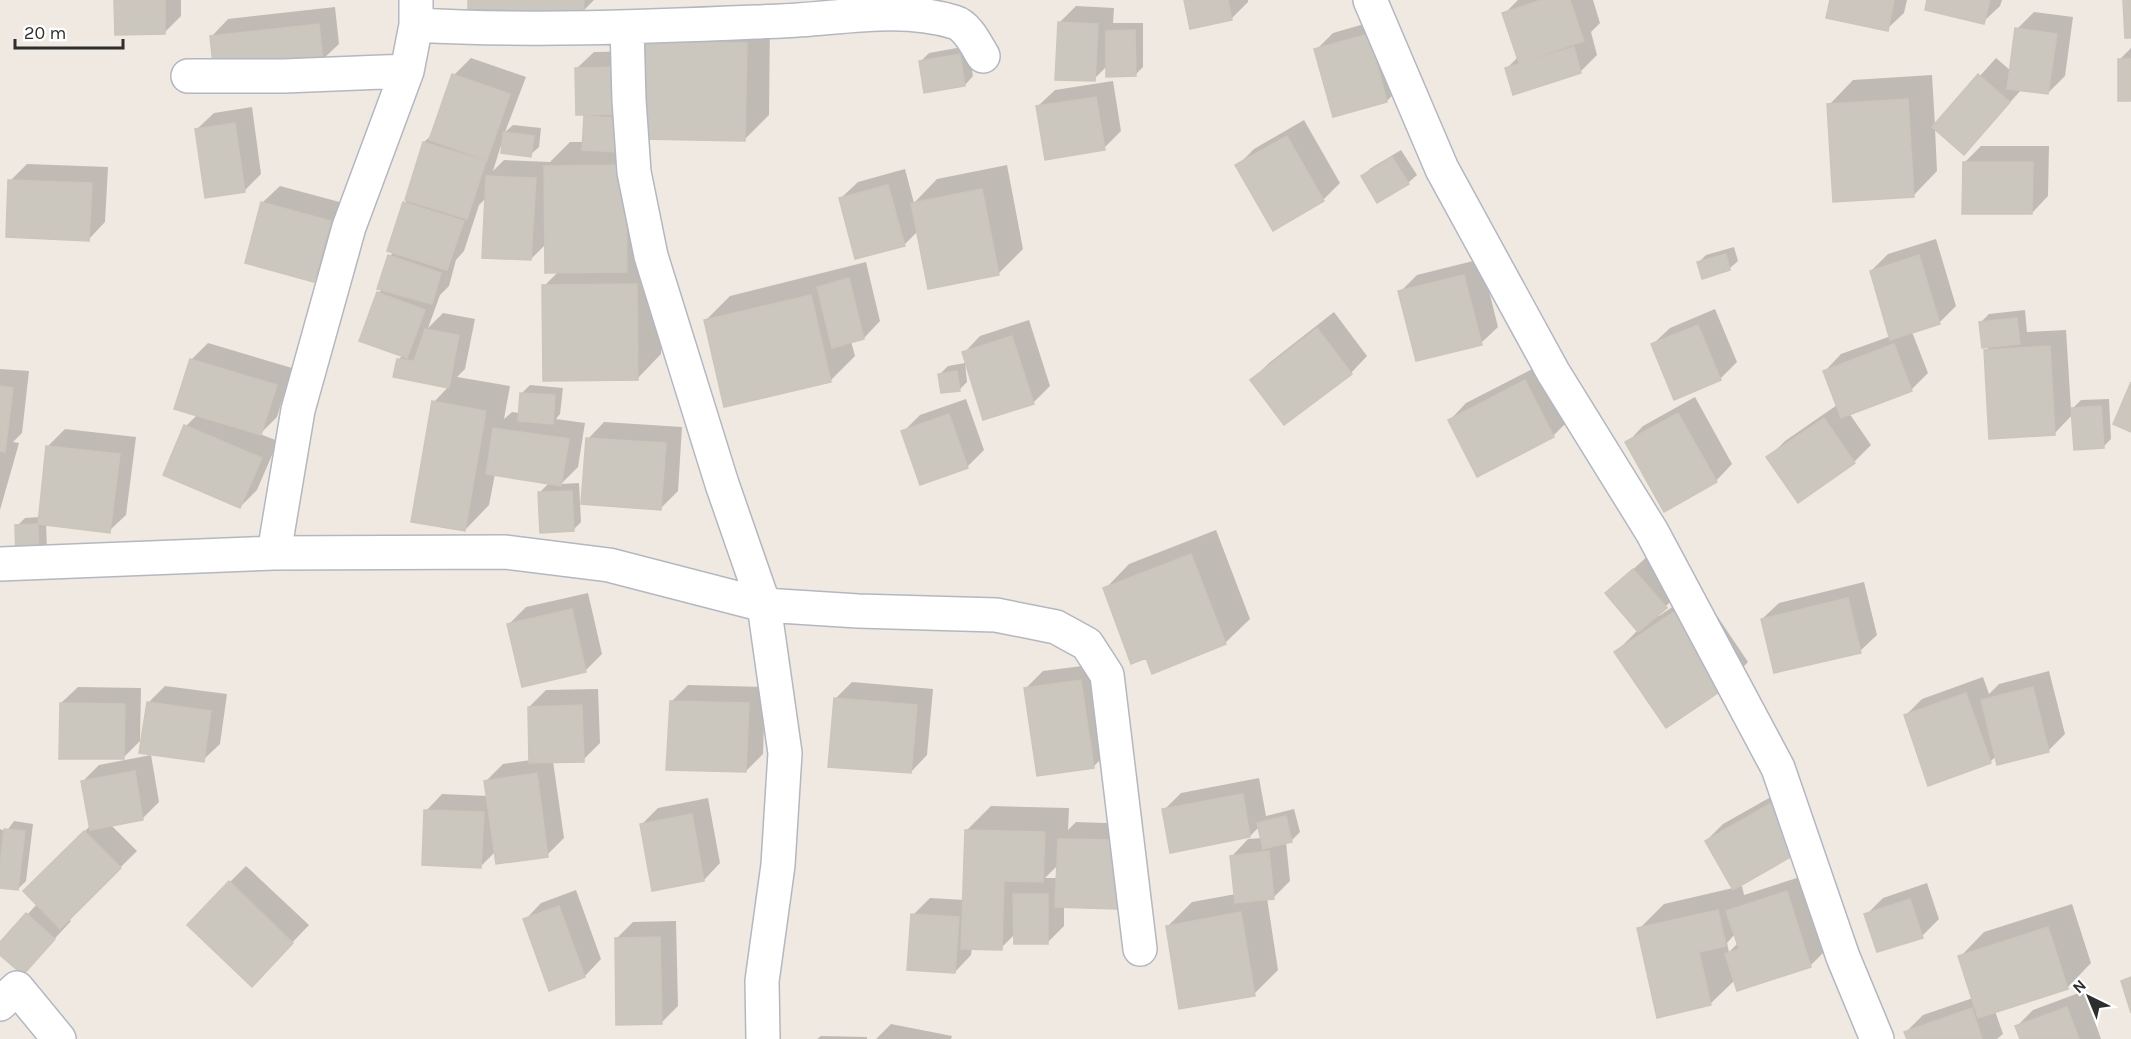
<svg xmlns="http://www.w3.org/2000/svg" width="2131" height="1039" viewBox="0 0 2131 1039" font-family="Karla,sans-serif">
  <style>
    .shadow { fill: #0003; fill-rule: evenodd }
    .building { fill: #cbc7bf; stroke: #cbc5ba; stroke-width: 1.5 }
    .lines { fill: none; stroke-linecap: round; stroke-linejoin: round }
    .minor-casing { stroke: #b4b7c1; stroke-width: 36 }
    .minor { stroke: #fff; stroke-width: 33 }
  </style>
  <rect width="100%" height="100%" fill="#efe9e1"/>
  <path class="shadow" d="M116,0h65v16l-16,16z
    M470,0h124l-11,11z
    M1186,0h62v2l-17,17z
    M1518,0h75l7,23 -9,9 6,23 -17,17 -73,-4 11,-11 -14,-43z
    M1832,0h75l-3,13 -17,16z
    M1929,0h73l-2,6 -17,16z
    M1076,6l38,2 -1,15h30v44l-8,8 -28,-9 -13,13 -35,-56z
    M335,7l4,37 -17,16 -110,-24 16,-17z
    M2034,12l39,5 -8,59 -17,17 -26,-4 -58,64 -29,-25 2,43 -24,25 -84,-91 24,-25 79,-5 3,51 61,-68 15,13 6,-42z
    M1385,18l18,66 -16,17 -71,-51 17,-17z
    M770,19l-1,96 -25,25 -99,-99z
    M968,46l5,30 -8,9 -44,-24 8,-8z
    M2131,48v51l-12,-39z
    M638,51l-13,90h25l1,105 10,14v94l-24,25 -93,-93 15,-15 -13,-27 -15,15 -45,-61 -7,7 -15,46 -8,9 -7,26 -9,9 -12,33 15,-15 32,6 -10,50 -8,8 53,9 -6,33 8,-7 8,1 2,-20 8,-8 33,3 -3,26 -4,5 29,4 -7,44 -17,17 18,-1 2,39 -8,8 -34,-37 11,-11 -55,-8 -6,31 -24,25 -31,-128 15,-16 -54,-10 3,-16 5,-5 -24,-62 3,-4 8,-33 4,-5 11,-48 3,-4 16,-57 9,-8 21,-59 17,-17 55,19 -21,55 8,-7 28,3 -2,19 -9,8 -28,-13 -9,29 11,-11 46,2 20,-20h14l2,-25 3,-4 -12,-45 17,-16z
    M1113,81l8,50 -17,17 -66,-42 17,-16z
    M252,107l9,67 -17,17 -47,-62 17,-16z
    M1304,120l36,63 -17,17 -86,-34 17,-17z
    M1981,146h68l-1,50 -16,17 -68,-50z
    M1401,150l16,25 -9,8 -45,-7 8,-8z
    M27,164l81,3 -3,55 -16,17 -79,-58z
    M1007,165l16,84 -25,25 -80,-43 -14,14 -63,-47 17,-16 47,-13 9,34 23,-24z
    M280,186l67,18 -16,59 -17,17 -68,-18 17,-60z
    M1936,239l20,67 -17,17 -27,9 16,41 -17,17 -62,23 22,32 -17,17 -86,-4 17,-17 52,-36 -12,-34 16,-17 50,-18 -20,-65 17,-17z
    M1734,247l4,14 -9,8 -31,-6 8,-8z
    M1481,259l17,68 -17,16 -81,-51 17,-17z
    M866,262l14,59 -16,17 -13,3 4,15 -25,25 -124,-61 24,-24z
    M1715,309l22,53 -17,17 -67,-35 17,-16z
    M2025,310l2,22 39,-2 5,80 10,-10 28,-1 2,40 -8,8 -30,-33 -18,19 -69,-83 5,-5 -11,-22 9,-9z
    M1334,312l33,44 -16,17 -99,7 17,-17z
    M1029,320l21,66 -17,17 -69,-50 16,-17z
    M208,343l84,25 -15,49 -17,17 18,7 -21,49 -17,17 -54,-81 11,-11 -6,-55z
    M965,363l2,19 -8,8 -19,-16 8,-8z
    M1542,364l28,55 -17,17 -103,-16 16,-17z
    M0,369l29,2 -7,62 -9,9 6,1 -19,67z
    M1695,397l37,67 -16,17 -89,-38 16,-17z
    M966,399l18,51 -17,17 -64,-35 17,-17z
    M604,422l78,5 -4,64 -17,17 -73,-69z
    M65,429l71,8 -10,78 -17,16 -63,-8 1,27 -8,8 -22,-32 8,-8 15,-1 8,-71z
    M1216,530l34,89 -25,24 -120,-54 24,-25z
    M1651,553l31,37 -24,24 1,2 40,-27 49,73 -24,25 -108,-35 22,-22 -31,-37z
    M1864,582l13,53 -17,16 -98,-32 17,-16z
    M588,593l14,61 -17,17 -76,-47 17,-17z
    M1098,664l12,86 -17,17 -67,-79 17,-17z
    M2049,671l16,63 -17,17 -52,5 -6,6 -85,-46 17,-17 61,-22 6,17 10,-10z
    M852,682l81,7 -6,66 -16,17 -76,-73z
    M688,685l77,2 -2,67 -17,17 -75,-69z
    M165,686l62,8 -7,50 -17,16 -55,-57z
    M78,687l63,1 -1,53 -17,17 -62,-55z
    M598,689l2,54 -17,17 -30,1 11,77 -17,17 -52,-3 -14,14 -55,-55 16,-17 46,2 -2,-15 17,-17 28,-4 -2,-53 17,-17z
    M151,755l8,47 -17,17 -31,6 26,26 -69,68 3,2 -48,52 -23,-20v-8l37,-41 -12,-13 65,-65 -8,-44 17,-17z
    M1259,778l7,38 28,-7 6,23 -9,9 -5,1 4,39 -17,17h-6l11,72 -24,24 -87,-67 25,-25 44,-8 -4,-38 16,-17 14,-1 -3,-11 -9,9 -86,-26 17,-17z
    M1790,786l-54,101 6,-1 2,9 59,-19 24,73 -17,17 -75,14 -25,24 -71,-75 25,-25 69,-16 -27,-47 17,-17zM1735,934l3,9 -9,9 -2,-9z
    M708,798l12,65 -16,17 -63,-55 17,-17z
    M991,806l78,2 -1,22 8,-8 60,2 -2,67 -17,16 -53,-1v20l-16,16 -33,-8 -14,14h-29l-1,7 -16,17 -42,-57 17,-17 34,2 3,-70zM1058,865v13h-13z
    M14,821l19,3 -7,57 -8,8 -18,-2 2,-27 -2,4v-35l6,3z
    M246,866l63,59 -41,43 -38,-86z
    M1927,883l12,36 -17,17 -56,-21 17,-17z
    M576,890l25,69 -16,17 -60,-56 16,-17z
    M2072,904l19,59 -24,25 -72,23 8,23 -6,5h-89l-2,-7 17,-17 50,-17 -13,-41 24,-25z
    M676,921l2,85 -17,17 -45,-84 17,-17z
    M2084,991l17,48h-80l-4,-13 16,-16z
    M891,1024l61,12 -1,3h-75z
    M821,1036l46,1v2h-50z"/>
  <path class="building" d="M114,0h51v34l-50,1z
    M468,0h116l-1,13 -115,-4z
    M1184,0h44l4,20 -42,9z
    M1541,0h29l14,41 -65,22 -17,-50z
    M1830,0h64l-6,31 -62,-13z
    M1927,0h63l-6,24 -59,-14z
    M2123,0h8v38h-6z
    M1058,22l40,2 -3,57 -40,-1z
    M319,24l4,38 -109,12 -4,-38z
    M2015,28l42,6 -9,60 -41,-5z
    M1135,30l1,46 -30,1v-46z
    M1369,34l18,68 -54,15 -19,-68z
    M644,41l103,2 -2,98 -103,-2z
    M1574,47l7,26 -68,22 -8,-27z
    M960,54l5,32 -41,7 -5,-32z
    M2118,59h13v42h-13z
    M621,67l1,47 -46,1 -1,-47z
    M452,74l58,20 -23,66 -58,-20z
    M1978,74l32,28 -46,53 -32,-28z
    M1096,97l9,53 -60,10 -9,-54z
    M1908,99l6,98 -81,5 -6,-98z
    M584,116l36,2 -3,34 -35,-2z
    M235,123l10,69 -40,6 -10,-69z
    M503,132l31,4 -3,21 -30,-4z
    M1287,136l37,65 -51,30 -38,-66z
    M423,142l63,19 -19,58 -62,-19z
    M1392,157l17,27 -32,19 -16,-27z
    M1963,162h70l-1,52h-70z
    M626,165l1,107 -82,1 -1,-107z
    M486,176l50,2 -5,82 -49,-2z
    M8,180l84,3 -3,58 -83,-4z
    M888,185l17,61 -50,13 -16,-61z
    M982,189l17,86 -71,14 -17,-86z
    M261,202l70,19 -17,61 -69,-19z
    M403,202l61,19 -17,49 -60,-19z
    M1726,254l4,16 -28,9 -5,-17z
    M388,255l53,18 -9,31 -55,-15z
    M1919,255l21,69 -50,16 -20,-69z
    M1464,275l18,70 -66,16 -18,-70z
    M849,278l15,61 -32,9 -15,-61z
    M637,284l1,96 -95,1 -1,-96z
    M377,292l48,18 -18,48 -48,-17z
    M811,295l20,87 -107,25 -20,-87z
    M2017,318l3,26 -38,4 -3,-26z
    M1698,325l23,55 -47,20 -23,-56z
    M1317,328l35,46 -68,51 -34,-45z
    M425,329l34,6 -10,53 -56,-11 4,-18 17,2z
    M1012,336l22,68 -51,16 -21,-68z
    M1894,344l18,47 -71,27 -18,-47z
    M2050,346l5,89 -66,4 -5,-89z
    M190,359l87,26 -16,50 -87,-26z
    M957,371l3,20 -19,2 -3,-19z
    M1525,380l29,57 -77,40 -29,-57z
    M2131,382v50l-18,-8z
    M0,386l13,2 -8,64 -5,-1z
    M520,393l35,2 -2,29 -35,-3z
    M432,401l54,10 -21,120 -54,-9z
    M2101,406l3,42 -30,2 -3,-42z
    M1678,413l39,69 -53,30 -39,-70z
    M949,414l19,54 -48,17 -19,-54z
    M1824,418l31,45 -57,40 -32,-46z
    M184,425l78,33 -22,50 -77,-33z
    M493,428l76,11 -8,47 -75,-12z
    M586,438l80,5 -5,67 -80,-6z
    M46,446l74,8 -10,79 -72,-9z
    M572,491l2,40 -34,2 -2,-41z
    M38,524l1,36h-23l-1,-35z
    M1191,554l35,90 -74,30 -6,-16 -15,6 -28,-76z
    M1633,569l34,39 -29,24 -33,-39z
    M1848,598l13,55 -87,20 -13,-54z
    M572,609l14,63 -64,15 -15,-63z
    M1674,612l51,76 -59,40 -52,-76z
    M1081,680l13,88 -57,8 -13,-88z
    M2033,687l16,65 -52,13 -16,-65z
    M1966,693l25,70 -63,23 -24,-71z
    M834,698l83,7 -6,68 -83,-6z
    M670,701l79,2 -3,69 -80,-2z
    M147,702l64,9 -7,51 -65,-9z
    M60,703l65,1 -1,55h-65z
    M582,705l2,57 -55,1 -1,-56z
    M135,771l8,49 -53,10 -9,-49z
    M537,773l11,84 -52,7 -12,-83z
    M1243,794l7,43 -80,16 -8,-44z
    M1773,802l28,49 -68,39 -28,-49z
    M424,810l60,2 -3,56 -59,-3z
    M692,814l12,67 -52,10 -12,-67z
    M1286,816l6,26 -29,7 -6,-26z
    M4,829l21,2 -7,59 -18,-2v-22z
    M965,830l80,2 -2,50 -39,-1 -2,69 -41,-1z
    M84,831l37,37 -61,61 -37,-38z
    M1058,839l62,1 -3,69 -62,-2z
    M1269,851l5,48 -39,4 -5,-47z
    M229,881l64,62 -41,44 -65,-62z
    M1787,891l24,76 -74,24 -12,-37 14,-5 -13,-38z
    M1013,894h35v50h-34z
    M1910,899l13,39 -46,14 -13,-38z
    M559,906l26,71 -36,14 -26,-72z
    M1718,910l8,36 -27,6 12,53 -54,13 -20,-90z
    M1241,912l14,84 -76,13 -13,-83z
    M26,913l29,26 -32,36 -23,-20v-13z
    M911,914l48,3 -4,56 -48,-3z
    M2048,927l20,62 -90,29 -20,-62z
    M660,937l2,87 -46,1 -1,-87z
    M2131,977v36l-10,-32z
    M2067,1007l12,32h-59l-5,-13z
    M1972,1008l10,31h-75l-3,-7z"/>
  <g class="lines">
    <defs>
      <path id="minor" d="M1370,0l72,169 111,203 99,160 126,236 65,189 34,82
        M416,25c122,7 244,1 365,-4 56,-2 118,-16 173,1 14,4 22,23 29,34
        M627,27l2,73 5,72 17,84 71,228 42,121 21,148 -7,112 -16,116 1,58
        M188,76h96l123,-5
        M274,553l24,-143 51,-183 58,-156 9,-46v-25
        M0,564l274,-11 231,-1 104,13 155,40 94,6 138,4 60,12 31,17 20,31 33,274
        M0,1004l17,-16 42,51"/>
    </defs>
    <use href="#minor" class="minor-casing"/>
    <use href="#minor" class="minor"/>
  </g>
  <g transform="translate(2089 997) rotate(317)" stroke="#ffffff" stroke-width="4.5" paint-order="stroke">
  <path d="M0-4.5L10 22L0 15L-10 22Z" fill="#2e2e2e"/>
  <text y="-9" font-size="16" font-weight="bold" text-anchor="middle" fill="#2e2e2e">N</text>
  </g>
  <path d="M15 39v9h108v-9" fill="none" stroke="#2e2e2e" stroke-width="3"/>
  <text x="24" y="39" font-size="18" fill="#2e2e2e" stroke="#ffffff" stroke-width="4.5" paint-order="stroke">20 m</text>
</svg>
